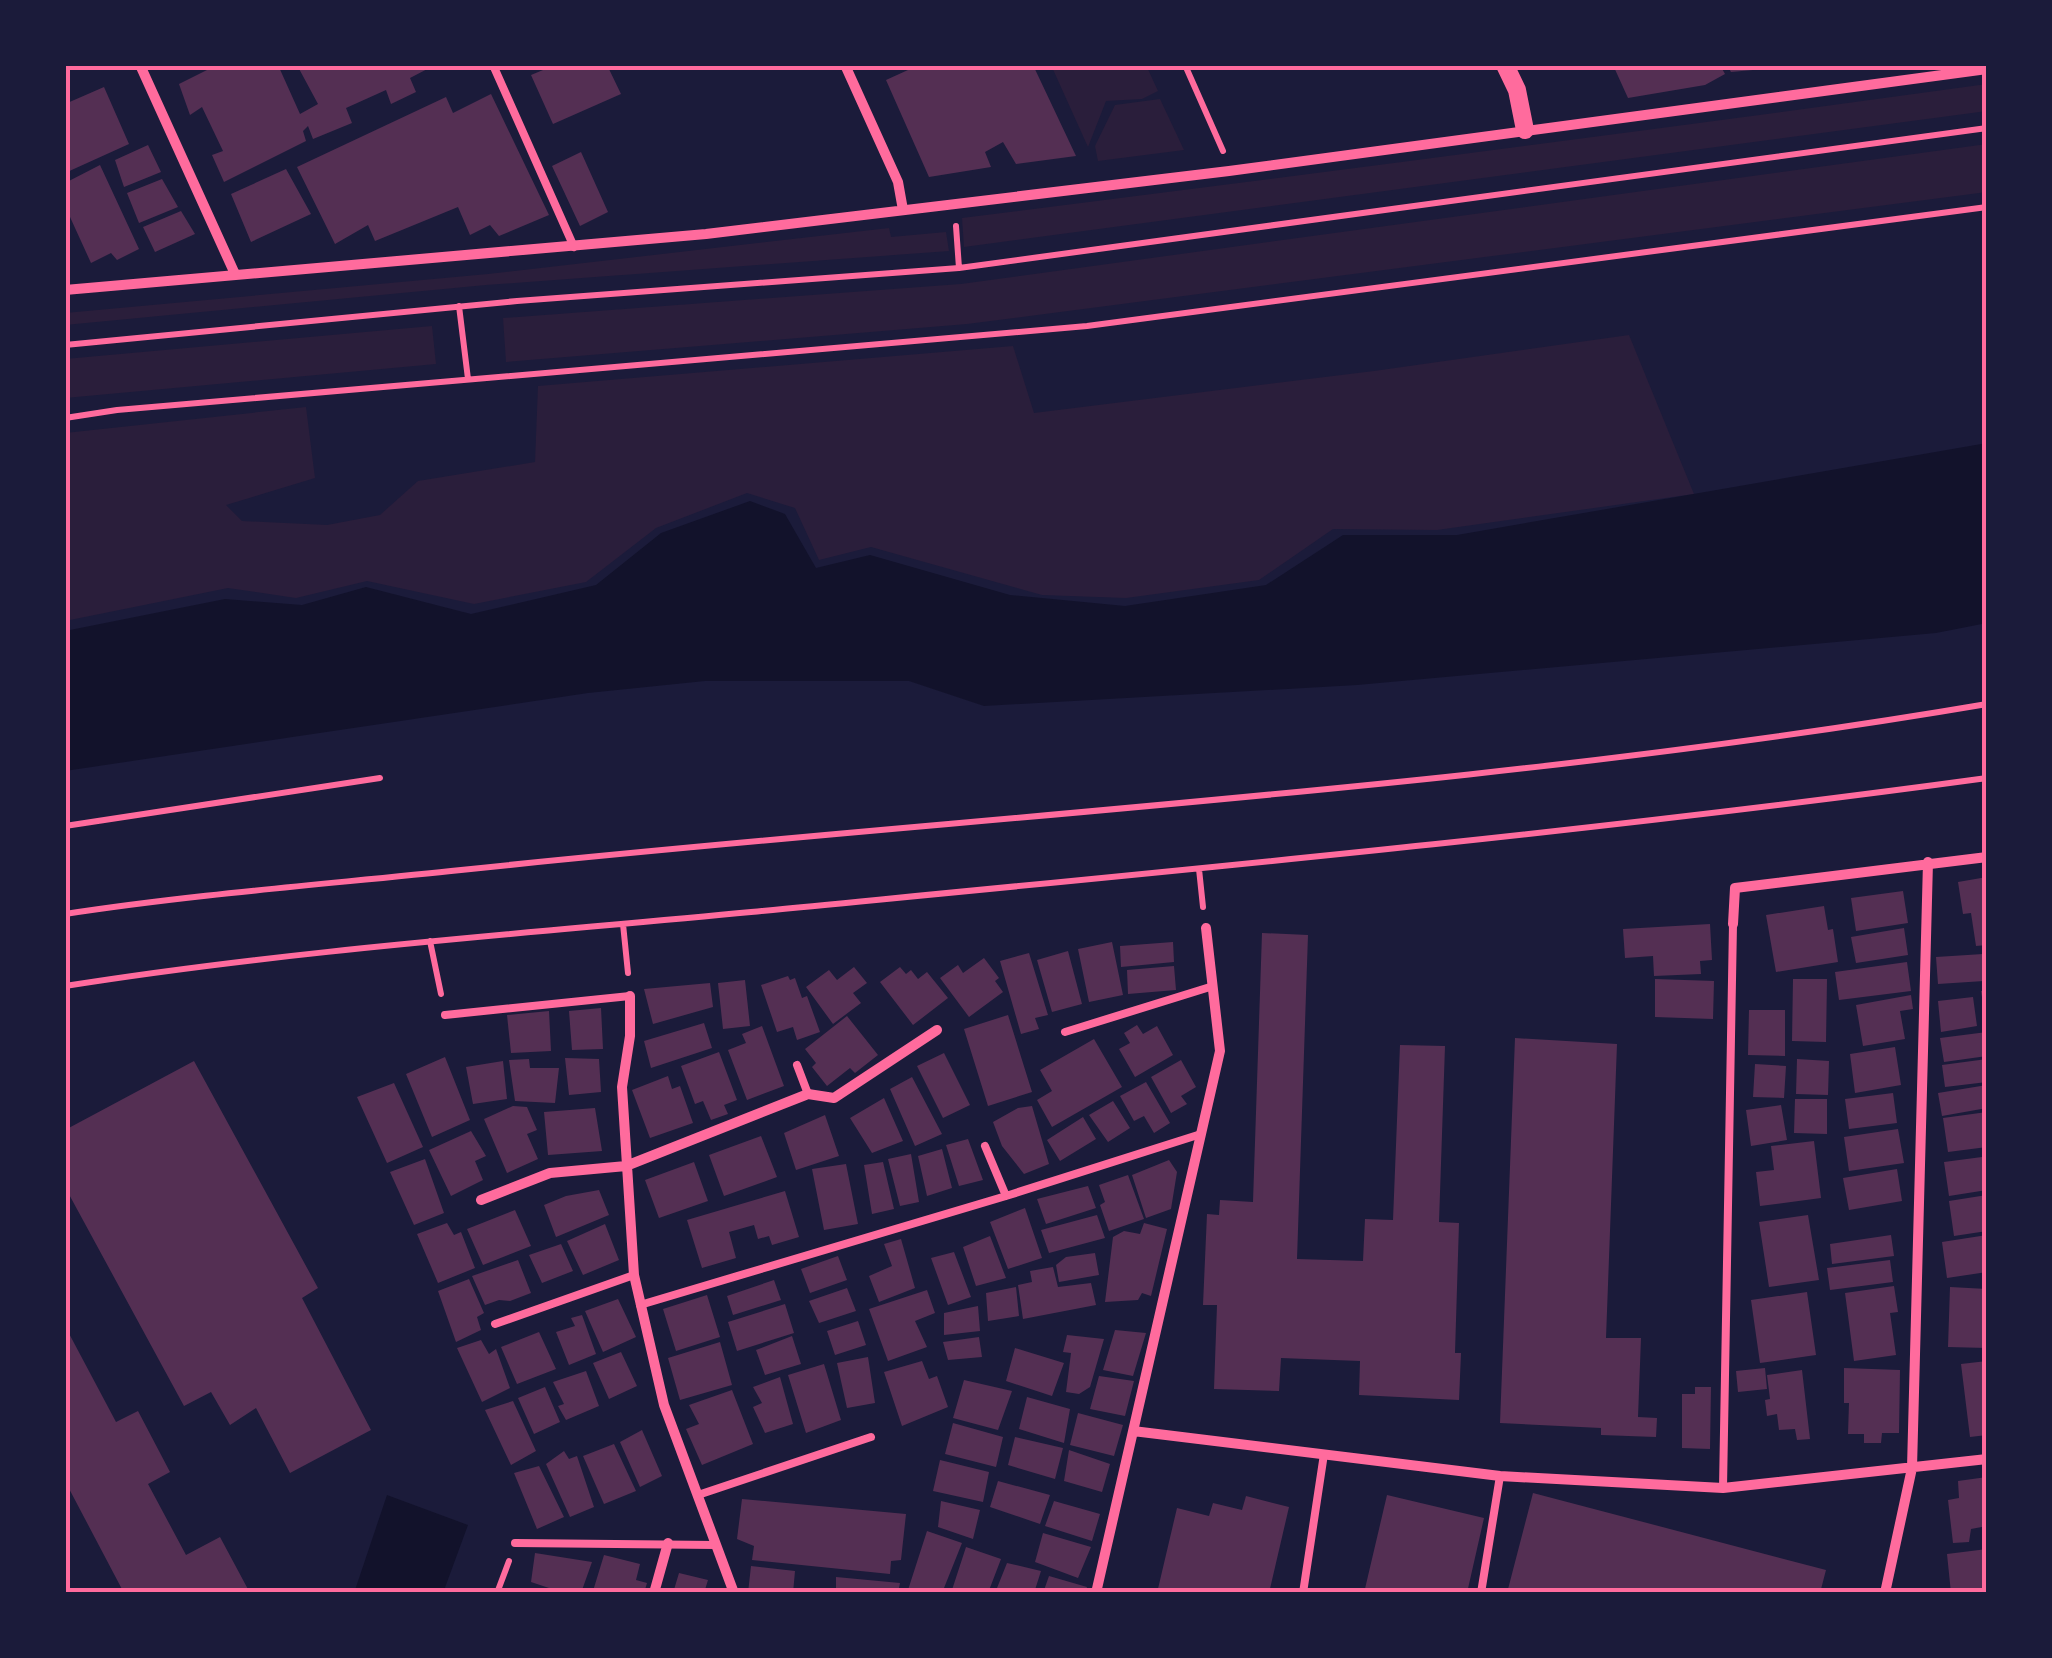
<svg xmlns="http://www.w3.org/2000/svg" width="2052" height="1658" viewBox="0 0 2052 1658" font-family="'Titillium Web',sans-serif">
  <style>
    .green { fill: #2a1e3b }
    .water { fill: #12122b }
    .building { fill: #542f53 }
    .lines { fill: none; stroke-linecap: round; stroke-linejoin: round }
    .path { stroke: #ff6b9d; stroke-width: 6 }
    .service { stroke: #ff6b9d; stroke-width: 8 }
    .minor { stroke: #ff6b9d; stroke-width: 10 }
    .tertiary { stroke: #ff6b9d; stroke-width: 18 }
    .neatline { fill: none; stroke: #ff6b9d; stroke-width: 4 }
  </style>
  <rect width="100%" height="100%" fill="#1b1b3a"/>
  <path class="green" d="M1051,65h95l12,26 -16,8 -36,2 -18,46z
    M1987,84v27l-1023,136 -2,-29c342,-43 684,-87 1025,-134z
    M1160,99l24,51 -86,11 -3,-15 20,-41z
    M1987,144v48l-1020,132 -461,38 -3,-44 458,-34z
    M889,228l2,9 55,-5 3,19 -463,34 -421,40v-12l423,-39z
    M432,326l4,38 -371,34v-39z
    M1629,335l65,159 -257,36 -104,-1 -74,51 -133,18 -84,-3 -171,-48 -52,13 -24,-52 -48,-15 -91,35 -70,54 -112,22 -107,-23 -71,17 -68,-10 -163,33v-188l241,-26 9,71 -89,27 16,16 85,4 53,-10 38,-34 117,-19 3,-76 475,-40 21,67 340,-42z"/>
  <path class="water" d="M1987,443v180l-51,10 -579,52 -373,21 -75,-25h-204l-117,12 -523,78v-140l160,-32 77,6 64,-18 105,27 125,-29 65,-52 89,-32 35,13 31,54 54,-13 140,40 115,11 141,-21 77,-50h114z
    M387,1495l81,30 -25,68h-89z"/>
  <path class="building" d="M217,65h61l22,49 18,-10 -21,-39h138l-25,13 6,14 -25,12 -5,-14 -40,18 6,15 -39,16 -5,-13 -5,5 3,10 -82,41 -12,-27 11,-4 -21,-44 -12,8 -11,-31z
    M555,65h52l14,29 -68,30 -22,-49z
    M919,65h114l43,91 -60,8 -13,-22 -18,10 6,15 -62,10 -43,-97z
    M1613,65h107l5,9 -20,11 -77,13z
    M1727,65h47l1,3 -44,4z
    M104,87l25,57 -64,29v-69z
    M491,94l58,121 -50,21 -9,-11 -20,10 -12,-28 -83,34 -7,-16 -33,19 -38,-77 149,-70 7,16z
    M148,145l13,27 -37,15 -9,-27z
    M581,152l27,60 -28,14 -28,-60z
    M100,165l39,84 -22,11 -6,-7 -20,10 -26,-57v-23z
    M286,169l25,45 -60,28 -20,-48z
    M162,179l16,28 -39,16 -12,-30z
    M181,211l14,23 -40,18 -12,-25z
    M1987,877v68l-11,1 -5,-33 -8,1 -5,-32z
    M1903,891l5,32 -52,8 -5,-33z
    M1824,906l4,24 5,-1 5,33 -62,10 -10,-57z
    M1710,924l2,36 -12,1 1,13 -47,2 -1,-20 -28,2 -2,-29z
    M1904,928l4,27 -52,8 -5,-26z
    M1262,933l46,2 -11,324 66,2 2,-42 28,1 7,-175 45,1 -6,176 20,1 -4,130h6l-2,47 -100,-5 1,-34 -79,-3 -2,33 -65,-2 3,-84h-14l4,-91 12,1 1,-15 33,2z
    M1112,942l11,53 -34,7 -11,-53z
    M1173,942l1,20 -53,5 -1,-21z
    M1068,951l14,53 -30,8 -15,-52z
    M1029,953l19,62 -13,3 4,11 -18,5 -21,-73z
    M1983,954l1,27 -46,3 -2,-27z
    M984,958l15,20 -4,3 8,11 -34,25 -29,-39 18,-13 5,8z
    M1907,962l4,29 -72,9 -4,-28z
    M1174,966l2,24 -48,4 -1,-24z
    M854,967l13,16 -14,10 8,10 -28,21 -27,-37 23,-17 8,10z
    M900,967l6,7 5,-4 7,9 9,-7 21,26 -35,27 -33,-43z
    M788,976l2,4 5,-2 7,20 5,-2 13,36 -23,8 -4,-13 -16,5 -16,-47z
    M1655,979l59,2 -1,38 -58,-2z
    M1793,979h34l-1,63 -34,-1z
    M745,980l5,46 -27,3 -5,-46z
    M710,983l3,24 -60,17 -9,-35z
    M1981,991h6v24l-2,1z
    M1911,995l2,14 -13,2 5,28 -42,7 -7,-41z
    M1973,997l4,29 -36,6 -3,-31z
    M601,1008l2,41 -31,1 -3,-39z
    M1749,1010h36v46l-37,-1z
    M549,1011l2,40 -40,2 -4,-38z
    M1008,1015l24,77 -44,14 -24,-77z
    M847,1016l31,39 -23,18 -5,-5 -23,18 -15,-19 4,-4 -11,-14z
    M704,1023l8,25 -61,20 -7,-27z
    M1137,1025l6,9 14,-8 16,29 -38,22 -16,-28 11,-6 -6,-10z
    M762,1026l22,60 -37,14 -19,-50 18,-7 -4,-9z
    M1987,1032v24l-43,6 -4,-24z
    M1515,1038l102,6 -11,294h35l-3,79 19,1 -1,19 -55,-2v-7l-101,-5z
    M1094,1039l28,48 -70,40 -15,-27 15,-9 -12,-21z
    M1895,1047l6,38 -46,8 -5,-39z
    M719,1052l18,48 -13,5 4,9 -17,6 -8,-19 -8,3 -14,-38z
    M944,1053l26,52 -27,13 -26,-52z
    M445,1057l25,63 -38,17 -26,-63z
    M565,1058l34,1 2,33 -32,3z
    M529,1059l1,9h29l-4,35 -40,-2 -6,-41z
    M1797,1059l32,2 -1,34 -32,-1z
    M1987,1059v23l-42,5 -3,-22z
    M1181,1060l15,27 -15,9 6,8 -16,9 -20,-36z
    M194,1061l124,227 -16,10 69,132 -81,43 -34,-65 -26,17 -19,-33 -27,14 -119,-219v-57z
    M503,1061l4,38 -34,5 -7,-37z
    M1755,1064l31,2 -2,32 -31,-1z
    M668,1076l4,13 8,-3 13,37 -43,15 -18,-48z
    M912,1077l30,57 -27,12 -25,-57z
    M1146,1082l24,41 -16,10 -10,-17 -10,5 -14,-25z
    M394,1083l29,64 -36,16 -30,-66z
    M1987,1085v23l-45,8 -4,-23z
    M1893,1093l4,30 -48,6 -4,-30z
    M884,1098l19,43 -31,12 -22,-35z
    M1795,1099h32v35l-33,-1z
    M1113,1101l17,27 -22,14 -19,-27z
    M1781,1105l6,35 -36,6 -5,-36z
    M513,1106l14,1 10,23 -10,4 11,25 -31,14 -23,-54z
    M1032,1106l17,58 -25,10 -22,-28 -9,-24 25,-14z
    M595,1108l7,43 -54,4 -4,-43z
    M1987,1112v35l-39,5 -5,-34z
    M825,1115l14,41 -43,14 -12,-37z
    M1083,1117l13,22 -36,22 -13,-21z
    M1898,1129l6,34 -55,8 -5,-34z
    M471,1131l15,25 -11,5 8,19 -32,16 -22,-46z
    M761,1136l16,41 -53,19 -15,-41z
    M968,1139l15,41 -24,6 -13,-41z
    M1814,1141l7,57 -61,8 -4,-34 18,-2 -3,-24z
    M942,1149l10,39 -25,8 -9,-40z
    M911,1154l8,48 -19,4 -12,-47z
    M1982,1157l5,33 -38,6 -5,-34z
    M425,1159l19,54 -30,12 -24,-53z
    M1169,1160l8,12 -6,37 -25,9 -14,-43z
    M694,1162l14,39 -49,17 -14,-38z
    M883,1162l11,47 -22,5 -8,-49z
    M846,1164l12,60 -34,6 -12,-61z
    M1897,1169l5,32 -53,9 -6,-32z
    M1128,1175l16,44 -35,12 -9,-26 5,-3 -6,-17z
    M1088,1186l8,22 -50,16 -9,-25z
    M599,1190l10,25 -53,22 -12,-32 22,-9z
    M785,1191l14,46 -27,8 -3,-9 -11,3 -4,-14 -25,7 7,26 -34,10 -15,-48z
    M1987,1195v36l-33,5 -5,-35z
    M1025,1208l17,50 -34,11 -18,-47z
    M515,1210l16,36 -48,19 -16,-36z
    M1097,1215l8,23 -56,15 -8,-23z
    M1808,1215l11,65 -50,7 -10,-65z
    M447,1223l7,12 7,-3 14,36 -37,15 -21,-49z
    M1144,1223l23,6 -16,67 -9,-3 -4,7 -33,2 8,-65 11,-6 16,3z
    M605,1224l14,36 -36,15 -16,-34z
    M1891,1235l3,21 -62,8 -2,-20z
    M1987,1235v37l-40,6 -5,-36z
    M990,1236l16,42 -30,8 -13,-39z
    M901,1239l14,49 -36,14 -10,-26 23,-10 -8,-22z
    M561,1244l12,27 -31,12 -13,-28z
    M954,1252l17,45 -23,8 -17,-47z
    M1095,1253l4,22 -40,7 -3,-17 10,-8z
    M838,1256l9,24 -37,13 -9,-24z
    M518,1260l13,33 -21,8 -11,-1 -14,5 -13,-29z
    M1890,1260l3,22 -63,8 -3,-22z
    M1053,1267l5,20 33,-4 5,22 -73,14 -5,-34 14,-3 -2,-11z
    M469,1279l15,34 -7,4 4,13 -25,12 -18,-51z
    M774,1280l7,20 -48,15 -6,-19z
    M1894,1286l4,26 -8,1 6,42 -42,6 -9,-68z
    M1016,1287l3,29 -31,5 -2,-28z
    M1950,1287l37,2v59l-39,-1z
    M847,1288l9,23 -37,12 -10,-22z
    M927,1290l8,23 -20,8 12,26 -39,14 -19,-52z
    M1807,1292l9,63 -56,8 -9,-63z
    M707,1295l13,42 -44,14 -13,-42z
    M618,1299l18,38 -33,15 -18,-41z
    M785,1304l9,29 -57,18 -9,-29z
    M978,1306l2,25 -36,4v-22z
    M582,1315l14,39 -27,11 -13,-33 19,-6 -4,-8z
    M858,1321l8,24 -31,10 -8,-24z
    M65,1326l51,96 22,-11 32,61 -22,12 38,71 34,-18 30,56h-126l-59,-112z
    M1115,1330l31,3 -13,43 -30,-6z
    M539,1332l17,37 -39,15 -16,-37z
    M1067,1335l37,4 -14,48 -11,7 -13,-2 5,-39 -8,-1z
    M792,1336l9,28 -36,11 -9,-25z
    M979,1337l3,20 -34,3 -5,-18z
    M481,1340l8,14 7,-5 14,39 -28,14 -25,-54z
    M720,1342l12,43 -52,15 -12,-42z
    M1015,1348l49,15 -12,33 -46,-15z
    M621,1352l16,34 -28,13 -16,-36z
    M868,1357l7,46 -28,5 -10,-45z
    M922,1361l7,18 8,-3 11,31 -46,19 -18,-54z
    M1987,1361v74l-17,2 -9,-73z
    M824,1364l17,56 -35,13 -18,-58z
    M1765,1368l2,21 -29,3 -2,-21z
    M1844,1368l56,2 -1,63h-17l-1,10h-17v-9h-16l1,-31h-5z
    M1802,1370l8,69 -13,1 -2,-11 -16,1 -2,-16 -10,2 -2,-16 5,-1 -3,-24z
    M586,1371l13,35 -33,14 -8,-14 6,-2 -11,-22z
    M1099,1376l35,5 -9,35 -35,-7z
    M780,1377l13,47 -28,9 -12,-26 9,-4 -9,-16z
    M964,1380l48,11 -14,39 -45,-12z
    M545,1387l15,35 -26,12 -16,-36z
    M1695,1387h16l-1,62 -28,-1v-54h13z
    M732,1390l21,54 -51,21 -16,-36 13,-5 -10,-19z
    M1027,1397l43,12 -6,34 -45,-14z
    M513,1401l23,50 -25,14 -26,-55z
    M1078,1413l45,12 -9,31 -44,-11z
    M953,1423l50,14 -7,30 -51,-13z
    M642,1430l20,46 -22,11 -20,-45z
    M1015,1437l48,11 -8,31 -47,-14z
    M614,1444l22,47 -32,13 -21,-48z
    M1069,1450l41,14 -8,28 -38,-11z
    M564,1451l5,8 8,-3 17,51 -24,10 -24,-53z
    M940,1460l49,12 -6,30 -50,-11z
    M539,1466l25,51 -27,12 -23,-56z
    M1987,1477v49l-16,3 -2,13 -16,1 -5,-43 11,-2 -1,-17z
    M998,1481l52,14 -10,29 -50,-17z
    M1533,1493l293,77 -6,23h-313z
    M1387,1495l97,23 -17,75h-103z
    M1246,1496l43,11 -20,86h-112l20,-85 32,8 4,-13 29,7z
    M742,1499l164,15 -5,46 -10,1 -1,13 -138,-14 2,-14 -17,-7z
    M941,1501l39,9 -7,29 -35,-12z
    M1054,1501l46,13 -8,27 -47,-15z
    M927,1531l35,12 -20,50 -34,-3z
    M1043,1533l48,14 -13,31 -43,-16z
    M966,1547l35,12 -13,34h-37z
    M1987,1549v44h-36l-4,-39z
    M535,1553l57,9 -11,31h-17l-33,-11z
    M604,1555l36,9 -4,16 11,3 -3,10 -51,-2z
    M1007,1563l34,8 -7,22h-39z
    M751,1566l44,5 -2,22h-45z
    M679,1573l29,7 -4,13h-31z
    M1049,1576l38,11 -2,6h-42z
    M836,1577l64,6 -2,10h-62z"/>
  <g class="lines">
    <path class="path" d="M1185,65l38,86
      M956,226l3,42
      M459,306l9,73
      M65,345l452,-44 442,-33 1028,-140
      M65,418l52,-8 970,-84 900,-119
      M65,826l315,-48
      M1199,869l4,38
      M65,914c131,-20 264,-30 396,-44 508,-54 1021,-80 1526,-166
      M623,924l5,49
      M430,941l11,53
      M65,986c227,-36 457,-52 686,-74 412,-40 825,-78 1236,-134
      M497,1593l12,-32"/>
    <path class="service" d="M493,65l81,182
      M445,1015l185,-19
      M1065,1032l145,-45
      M797,1065l11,29
      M985,1146l21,50
      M640,1305l366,-109 195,-62
      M495,1324l139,-49
      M1723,1488l10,-564
      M698,1495l173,-58
      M515,1543l201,2
      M1303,1593l21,-139
      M1481,1593l19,-117"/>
    <path class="minor" d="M140,65l95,209
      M845,65l53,117 5,28
      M65,290l641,-56 523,-63 758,-102
      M1733,924l2,-36 252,-31
      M630,996v40l-8,51 12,188 30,130 70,188
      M481,1200l69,-27 76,-7 182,-72 26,4 103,-68
      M1133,1431l367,45 223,12 264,-29
      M654,1593l14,-50
      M1096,1593l124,-542 -14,-123
      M1885,1593l27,-125 16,-606"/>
    <path class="tertiary" d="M1505,65l12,25 8,40"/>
  </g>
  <rect width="2052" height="1658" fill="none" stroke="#1b1b3a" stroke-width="135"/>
  <rect x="68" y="68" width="1916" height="1522" class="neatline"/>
</svg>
